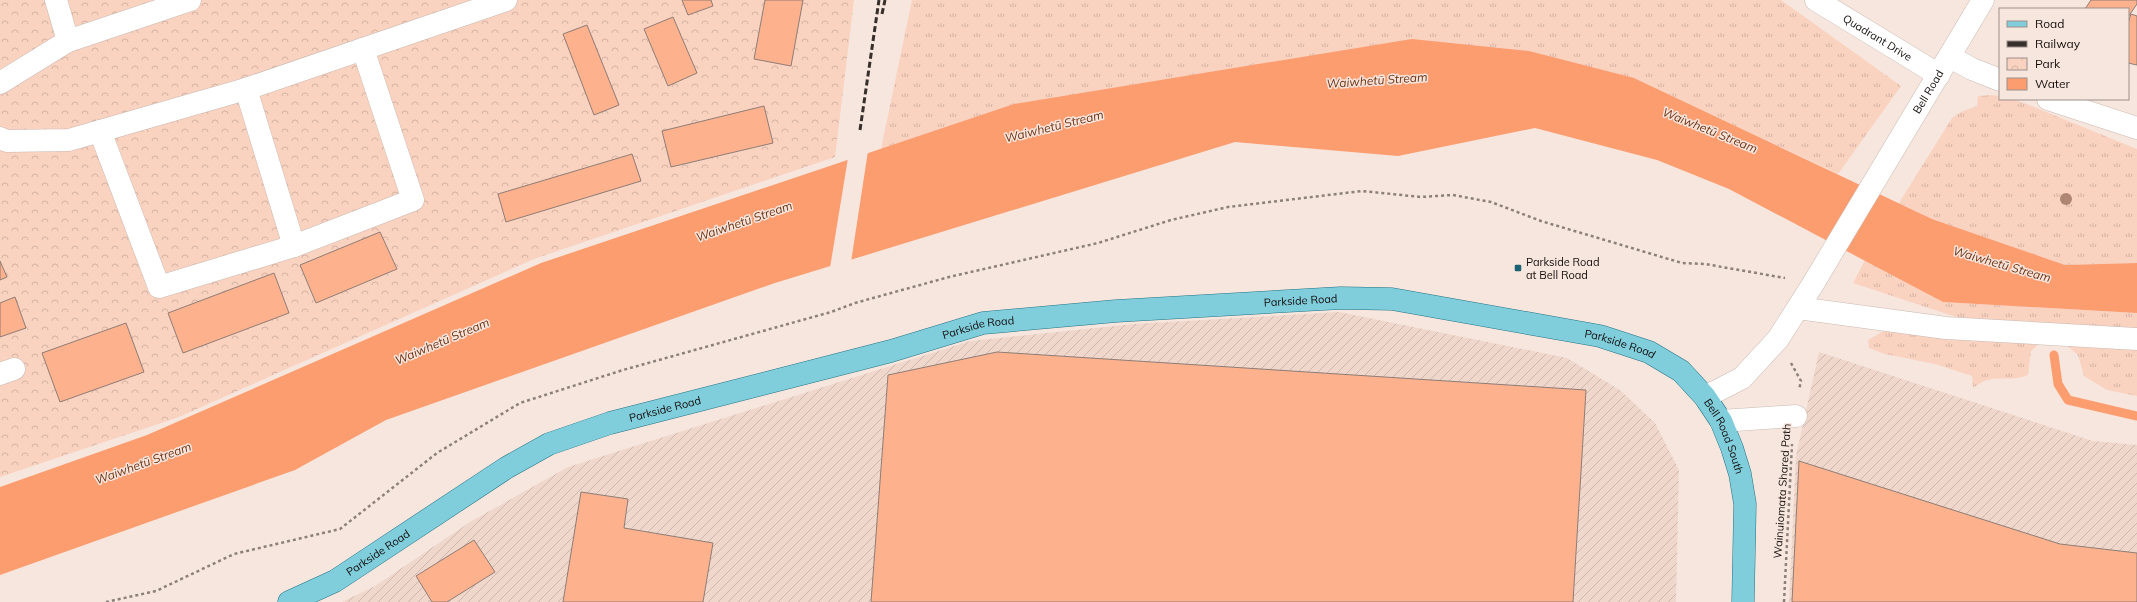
<svg xmlns="http://www.w3.org/2000/svg" width="2137" height="602" viewBox="0 0 2137 602" font-family="Mulish,sans-serif">
  <style>
    .industrial { fill: url(#industrial-furrows) }
    .grass { fill: url(#grass-tufts) }
    .park { fill: url(#park-crowns) }
    .water { fill: #fc9d70 }
    .pier { fill: #f7e6de }
    .lines { fill: none; stroke-linecap: round; stroke-linejoin: round }
    .stream { stroke: #fc9d70; stroke-width: 9 }
    .building { fill: #feb18d; stroke: #8d7d76 }
    .minor-casing { stroke: #cabab2; stroke-width: 23 }
    .major-casing { stroke: #237484; stroke-width: 23 }
    .path { stroke: #8c807b; stroke-width: 2.5; stroke-dasharray: 3 3; stroke-linecap: butt }
    .minor { stroke: #fff; stroke-width: 22 }
    .major { stroke: #80cddc; stroke-width: 22 }
    .rail { stroke: #372f2c; stroke-width: 3; stroke-dasharray: 6 3; stroke-linecap: butt }
    .tree { fill: #af8672 }
    .poi-dot { fill: #1a6271; stroke: #f7e6de; stroke-width: 1.5 }
    .labels { text-anchor: middle; dominant-baseline: central; stroke-width: 3; stroke-linejoin: round; paint-order: stroke }
    .street-label { font-size: 11px; fill: #130d0b; stroke: #f7e6de }
    .poi-label { font-size: 11px; fill: #130d0b; stroke: #f7e6de; text-anchor: start }
    .water-label { font-size: 12px; font-style: italic; fill: #6e3313; stroke: #f7e6de }
  </style>
  <defs>
    <pattern id="industrial-furrows" width="10" height="10" patternUnits="userSpaceOnUse"><rect width="10" height="10" fill="#f0d7cc"/><path d="M-1 1l2-2M0 10L10 0M9 11l2-2" fill="none" stroke="#cdb7ae"/></pattern>
    <pattern id="grass-tufts" width="24" height="20" patternUnits="userSpaceOnUse"><rect width="24" height="20" fill="#fad2c0"/><path d="M3 7l-1-3M5 7V3M7 7l1-3M15 17l-1-3M17 17v-4M19 17l1-3" fill="none" stroke="#d5b3a4"/></pattern>
    <pattern id="park-crowns" width="20" height="18" patternUnits="userSpaceOnUse"><rect width="20" height="18" fill="#fad2c0"/><path d="M2 6a3 3 0 1 1 6 0M12 15a3 3 0 1 1 6 0" fill="none" stroke="#d5b3a4"/></pattern>
  </defs>
  <rect width="100%" height="100%" fill="#f7e6de"/>
  <path class="industrial" d="M1339,312l228,46 53,32 35,33 24,47 -3,132h-1334l33,-16 95,-64 98,-55 402,-126 164,-17z
    M1819,352l274,89 44,4v157h-348l7,-146z"/>
  <path class="grass" d="M912,0h869l120,86 -63,88 -204,-96 -753,71z
    M1991,95l9,1v3h12l12,4 113,46v114l-72,2 -133,-46 -33,-16 53,-85 9,-6 16,-6 1,-10z
    M1865,260l78,42 194,11v20l-181,-16 -103,-34z
    M1887,329l154,13 -10,9 -3,24c-22,9 -34,-4 -55,13l-1,-12 -37,-12 -50,-10 -16,-6 -1,-8z
    M2065,344l72,3v49l-30,-6 -23,-14 -6,-21z"/>
  <path class="park" d="M0,0h854l-19,157 -301,102 -355,158 -179,60z"/>
  <path class="water" d="M1412,39l117,12 105,27 298,141 133,46 72,-2v50l-194,-11 -214,-113 -72,-29 -122,-32 -137,28 -163,-14 -460,141 -389,137 -91,50 -295,105v-88l147,-52 394,-172 473,-159z"/>
  <path class="pier" d="M868,151l-17,111 -21,6 18,-110z"/>
  <g class="lines">
    <path class="stream" d="M2054,355l4,29 10,16 69,16"/>
  </g>
  <path class="building" d="M682,0h29l2,6 -25,9z
    M765,0h38l-12,66 -37,-7z
    M2091,0h46v4l-9,13v-8h-43z
    M2131,14l6,2v49l-9,-2v-40z
    M673,17l24,56 -29,13 -24,-57z
    M587,25l32,80 -25,10 -31,-81z
    M764,106l9,37 -102,24 -9,-36z
    M632,154l9,27 -135,41 -8,-28z
    M380,232l17,37 -81,34 -16,-38z
    M0,261l7,16 -7,3z
    M274,273l15,40 -106,40 -15,-40z
    M15,297l11,31 -26,9v-34z
    M126,323l18,49 -84,30 -18,-49z
    M997,352l589,38 -13,212h-702l17,-227z
    M1799,461l261,83 77,9v49h-345z
    M581,492l47,7 -4,29 89,15 -10,59h-140z
    M474,540l21,32 -48,30h-15l-16,-26z"/>
  <g class="lines">
    <defs>
      <g id="minor">
        <path id="s1" d="M1816,0l123,75"/>
        <path d="M68,41l122,-41"/>
        <path d="M1950,57l22,12 28,11"/>
        <path d="M0,83l68,-42 -12,-41"/>
        <path d="M246,89l48,157 119,-46 -50,-151"/>
        <path d="M2048,99l89,29"/>
        <path d="M100,131l59,156 135,-41"/>
        <path d="M0,138l7,3 62,-1 177,-51 260,-89"/>
        <path d="M1798,308l148,20 191,11"/>
        <path d="M0,374l14,-5"/>
        <path id="s2" d="M1705,397l37,-19 36,-39 35,-55 170,-284"/>
        <path d="M1721,421l75,-5"/>
      </g>
      <g id="major">
        <path id="s3" d="M289,602l46,-21 171,-113 43,-24 61,-21 281,-72 92,-28 133,-12 225,-13 51,1 208,37 49,16 32,19 24,26 16,24 11,27 8,26 5,30 -2,98"/>
      </g>
    </defs>
    <use href="#minor" class="minor-casing"/>
    <use href="#major" class="major-casing"/>
    <path class="path" d="M1791,363l10,18 -2,9
      M106,602l50,-11 78,-37 106,-25 97,-76 83,-50 103,-33 208,-58 24,-9 94,-26 149,-34 73,-23 57,-13 134,-16 59,6 32,-2 38,7 50,19 141,42 23,1 80,14
      M1784,602l8,-158"/>
    <use href="#minor" class="minor"/>
    <use href="#major" class="major"/>
    <path class="rail" d="M882,14l3,-14
      M860,130l19,-130"/>
  </g>
  <circle class="tree" cx="2066" cy="199" r="6"/>
  <rect class="poi-dot" x="1514" y="264" width="8" height="8" rx="2"/>
  <g class="labels">
    <g class="street-label">
      <text stroke="none"><textPath href="#s1" startOffset="72">Quadrant Drive</textPath></text>
      <text stroke="none"><textPath href="#s2" startOffset="384">Bell Road</textPath></text>
      <text stroke="none"><textPath href="#s3" startOffset="1074">Parkside Road</textPath></text>
      <text stroke="none"><textPath href="#s3" startOffset="750">Parkside Road</textPath></text>
      <text stroke="none"><textPath href="#s3" startOffset="1398">Parkside Road</textPath></text>
      <text stroke="none"><textPath href="#s3" startOffset="426">Parkside Road</textPath></text>
      <text stroke="none"><textPath href="#s3" startOffset="1545">Bell Road South</textPath></text>
      <text transform="translate(1782 491) rotate(-86)">Wainuiomata Shared Path</text>
      <text stroke="none"><textPath href="#s3" startOffset="102">Parkside Road</textPath></text>
    </g>
    <g class="poi-label">
      <text x="1526" y="262">Parkside Road<tspan x="1526" dy="13">at Bell Road</tspan></text>
    </g>
    <g class="water-label">
      <text transform="translate(1377 80) rotate(-4)">Waiwhetū Stream</text>
      <text transform="translate(1054 126) rotate(-14)">Waiwhetū Stream</text>
      <text transform="translate(1710 130) rotate(22)">Waiwhetū Stream</text>
      <text transform="translate(744 221) rotate(-19)">Waiwhetū Stream</text>
      <text transform="translate(2002 264) rotate(16)">Waiwhetū Stream</text>
      <text transform="translate(442 341) rotate(-23)">Waiwhetū Stream</text>
      <text transform="translate(143 463) rotate(-20)">Waiwhetū Stream</text>
    </g>
  </g>
  <rect x="1999" y="8" width="130" height="92" fill="#f7e6de" stroke="#9c8f8a"/>
  <rect x="2007" y="21" width="20" height="6" fill="#80cddc" stroke="#9c8f8a"/>
  <text x="2035" y="28" font-size="12" fill="#130d0b">Road</text>
  <rect x="2007" y="41" width="20" height="6" fill="#372f2c" stroke="#9c8f8a"/>
  <text x="2035" y="48" font-size="12" fill="#130d0b">Railway</text>
  <rect x="2007" y="58" width="20" height="12" fill="url(#park-crowns)" stroke="#9c8f8a"/>
  <text x="2035" y="68" font-size="12" fill="#130d0b">Park</text>
  <rect x="2007" y="78" width="20" height="12" fill="#fc9d70" stroke="#9c8f8a"/>
  <text x="2035" y="88" font-size="12" fill="#130d0b">Water</text>
</svg>
